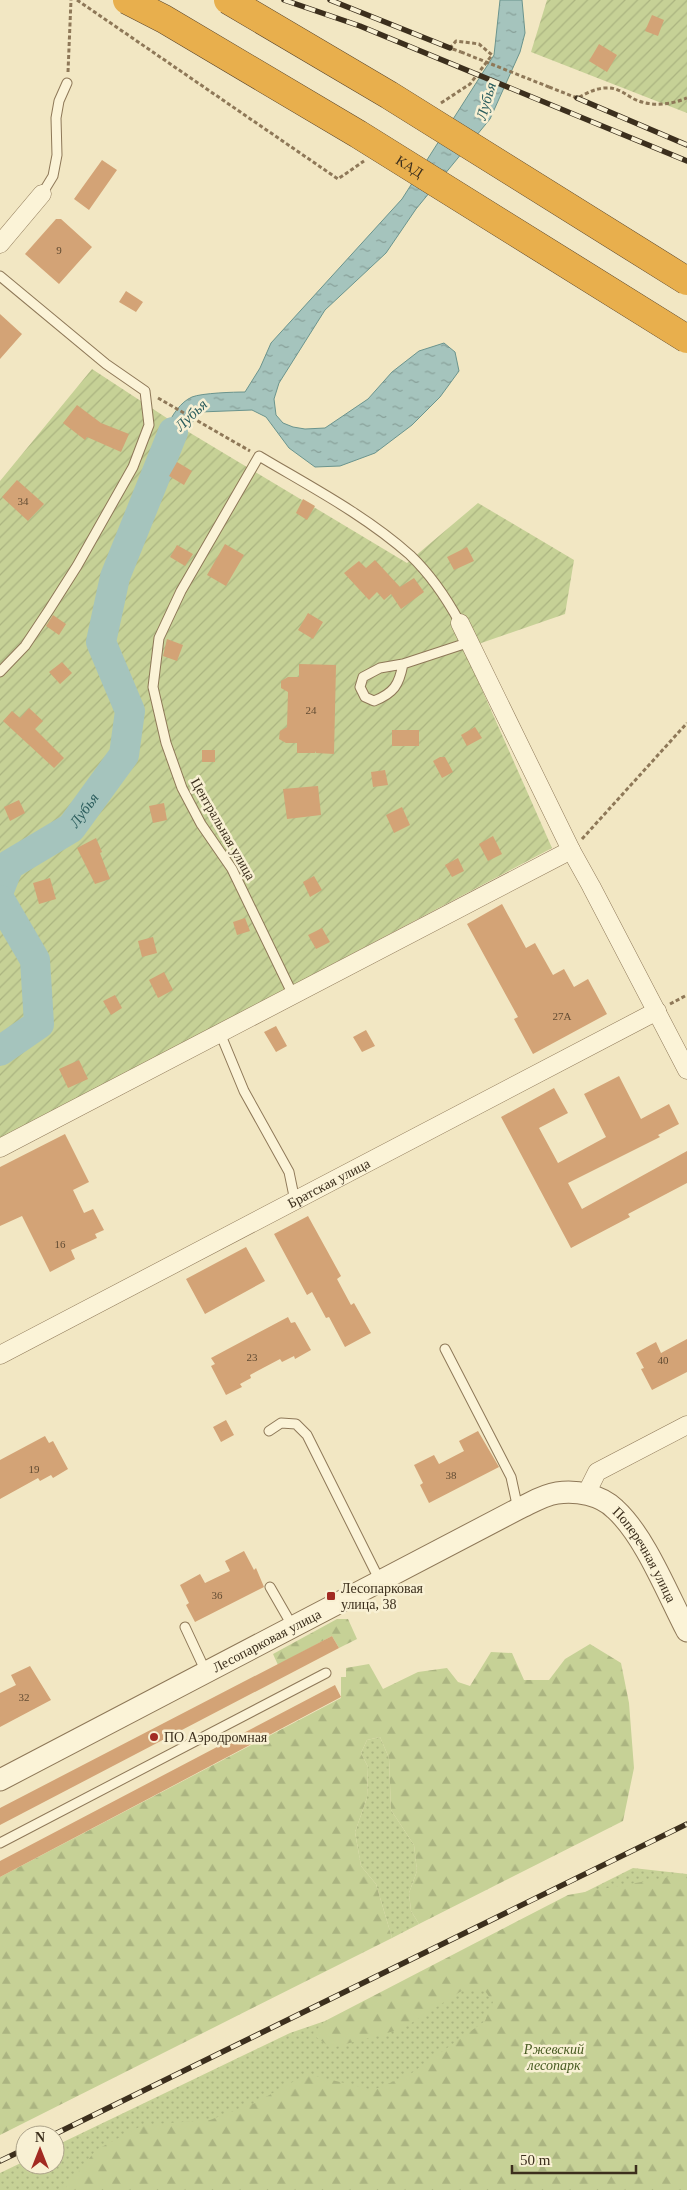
<svg xmlns="http://www.w3.org/2000/svg" width="687" height="2190" viewBox="0 0 687 2190" font-family="Georgia,serif">
  <style>
    .grass { fill: url(#grass-dots) }
    .forest { fill: url(#forest-firs) }
    .garden { fill: url(#garden-furrows) }
    .water { fill: url(#water-ripples); stroke: #6b948d }
    .lines { fill: none; stroke-linecap: round; stroke-linejoin: round }
    .river { stroke: #a5c4bd; stroke-width: 30 }
    .building { fill: #d3a376 }
    .service-casing { stroke: #8e7858; stroke-width: 11 }
    .minor-casing { stroke: #8e7858; stroke-width: 19 }
    .tertiary-casing { stroke: #8e7858; stroke-width: 23 }
    .path { stroke: #8e7858; stroke-width: 3; stroke-dasharray: 4 2.5; stroke-linecap: butt }
    .service { stroke: #fbf3d7; stroke-width: 9 }
    .minor { stroke: #fbf3d7; stroke-width: 18 }
    .tertiary { stroke: #fbf3d7; stroke-width: 21 }
    .rail-casing { stroke: #3c2f1d; stroke-width: 5.5 }
    .rail { stroke: #f8f0d3; stroke-width: 4; stroke-dasharray: 11; stroke-linecap: butt }
    .motorway-bridge-casing { stroke: #5b462c; stroke-width: 29; stroke-linecap: butt }
    .path-bridge { stroke: #8e7858; stroke-width: 3; stroke-dasharray: 4 2.5; stroke-linecap: butt }
    .motorway-bridge { stroke: #e8af4d; stroke-width: 28 }
    .poi-dot { fill: #a22b23; stroke: #f8f0d3; stroke-width: 2 }
    .labels { text-anchor: middle; dominant-baseline: central; stroke-width: 5; stroke-linejoin: round; paint-order: stroke }
    .number-label { font-size: 11px; fill: #624c33 }
    .street-label { font-size: 14px; fill: #3c2f1d; stroke: #f8f0d3 }
    .poi-label { font-size: 14px; fill: #3c2f1d; stroke: #f8f0d3; text-anchor: start }
    .park-label { font-size: 14px; font-style: italic; fill: #485b22; stroke: #f8f0d3 }
    .water-label { font-size: 15px; font-style: italic; fill: #2b5d5d; stroke: #f8f0d3 }
  </style>
  <defs>
    <pattern id="grass-dots" width="8" height="8" patternUnits="userSpaceOnUse" patternTransform="scale(1.25)"><rect width="8" height="8" fill="#c6d196"/><path d="M2 2h.1M6 6h.1" fill="none" stroke="#abb481" stroke-width="1.8" stroke-linecap="round"/></pattern>
    <pattern id="forest-firs" width="22" height="20" patternUnits="userSpaceOnUse" patternTransform="scale(1.25)"><rect width="22" height="20" fill="#c6d196"/><path d="M5 1l3.5 6h-7zM16 11l3.5 6h-7z" fill="#abb481"/></pattern>
    <pattern id="garden-furrows" width="10" height="10" patternUnits="userSpaceOnUse" patternTransform="scale(1.25)"><rect width="10" height="10" fill="#c6d196"/><path d="M-1 1l2-2M0 10L10 0M9 11l2-2" fill="none" stroke="#abb481"/></pattern>
    <pattern id="water-ripples" width="26" height="14" patternUnits="userSpaceOnUse" patternTransform="scale(1.25)"><rect width="26" height="14" fill="#a5c4bd"/><path d="M2 4q2-2 4 0t4 0M15 11q2-2 4 0t4 0" fill="none" stroke="#88a099"/></pattern>
  </defs>
  <rect width="100%" height="100%" fill="#f2e7c3"/>
  <path class="grass" d="M380,1737l9,21 2,52 23,35 3,26 -8,22 2,18 8,13 -27,14 -16,-54 -15,-18 -6,-34 12,-34 1,-31 -7,-14 6,-13z
    M633,1868l54,6v316h-687v-17l25,-12v4h30v-19l235,-113 35,-12 -1,2z"/>
  <path class="forest" d="M337,1619h11l9,20 -18,9 -7,-12 -54,29 -5,-11z
    M590,1644l31,19 8,40 5,65 -11,53 -204,103 -8,-13 -2,-18 8,-22 -3,-26 -23,-35 -2,-52 -9,-21 -13,3 -6,13 7,14 -1,31 -12,34 6,34 15,18 16,54 -392,197v-258l341,-179v-21h5v-9l23,-4 14,25 35,-17 29,-4 11,14 12,4 21,-34 21,1 12,27h25l16,-21z
    M681,1875l6,6v309h-623l32,-40 47,-25 67,-5 45,-17 52,-29 66,16 36,-15 76,-54 8,-19 -8,-11 -22,-1 -61,39 -71,19 -19,-14 13,-13 243,-126z"/>
  <path class="garden" d="M547,0h140v113l-156,-61z
    M92,369l90,59 225,135 71,-60 96,57 -9,54 -101,35 88,199 -552,292v-659z"/>
  <path class="water" d="M500,0h22l3,33 -5,19 -30,67 -74,90 -30,44 -61,57 -46,73 -5,16 2,16 7,8 10,4 12,2 20,-1 43,-29 24,-27 27,-21 25,-8 11,9 4,19 -19,26 -28,28 -37,28 -35,13 -25,1 -26,-19 -23,-31 -14,-7 -52,2 -18,24 -17,38 -14,-4c7,-21 18,-63 41,-73 10,-4 42,-5 53,-5l15,-24 11,-25 131,-144 92,-144z"/>
  <g class="lines">
    <g class="river">
      <path id="s1" d="M0,888l9,-23 62,-37 53,-73 6,-44 -29,-69 14,-65 58,-145"/>
      <path d="M0,900l35,60 4,64 -39,27"/>
    </g>
  </g>
  <path class="building" d="M652,15l12,5 -6,16 -13,-5z
    M599,44l18,11 -10,17 -18,-11z
    M102,160l15,10 -28,40 -15,-11z
    M56,219h5l31,28 -33,37 -34,-30z
    M126,291l17,11 -7,10 -17,-10z
    M0,314l22,20 -22,25z
    M77,405l24,18 28,11 -8,18 -34,-15 -2,3 -22,-17z
    M177,462l15,9 -8,14 -15,-9z
    M17,480l27,24 -16,17 -26,-24z
    M303,499l12,7 -8,14 -11,-7z
    M225,544l19,11 -18,31 -19,-11z
    M177,545l16,9 -8,12 -15,-9z
    M467,547l7,14 -20,9 -7,-13z
    M375,560l25,27 14,-9 10,14 -23,17 -10,-15 -7,6 -7,-8 -8,8 -25,-27 15,-12 7,7z
    M308,613l15,9 -10,17 -15,-9z
    M53,615l13,9 -7,11 -13,-9z
    M167,639l16,6 -6,16 -14,-5z
    M62,662l10,11 -12,11 -11,-12z
    M299,664l37,1 -2,89 -18,-1 -1,-2v2h-18v-10h-11l-7,-4 1,-8 7,-4 1,-35 -7,-4v-7l7,-4h11z
    M29,708l14,13 -8,8 29,29 -10,10 -51,-47 9,-10 8,7z
    M475,727l7,11 -15,8 -6,-11z
    M392,730h27v16h-27z
    M202,750h13v12h-13z
    M440,757h5l8,15 -11,6 -9,-17z
    M385,770l3,15 -15,2 -2,-15z
    M318,786l3,29 -34,4 -4,-30z
    M19,800l6,13 -15,8 -6,-14z
    M164,803l3,17 -14,3 -4,-17z
    M402,807l8,18 -16,8 -8,-18z
    M493,836l9,18 -14,7 -9,-17z
    M96,838l6,14 -2,1 10,26 -15,5 -18,-36z
    M458,858l6,13 -12,6 -7,-12z
    M314,876l8,14 -12,7 -7,-15z
    M50,878l6,21 -17,5 -6,-21z
    M502,904l24,44 9,-5 18,32 11,-6 10,18 14,-8 19,35 -74,40 -19,-35 4,-2 -51,-93z
    M245,918l5,13 -13,4 -4,-13z
    M322,928l8,14 -14,7 -8,-14z
    M153,937l4,16 -15,4 -4,-16z
    M164,972l9,18 -15,8 -9,-18z
    M115,995l7,13 -11,7 -8,-14z
    M276,1026l11,20 -11,6 -12,-20z
    M366,1030l9,16 -13,6 -9,-15z
    M79,1060l9,19 -20,9 -9,-19z
    M619,1076l22,43 28,-15 10,20 -21,11 2,2 -92,46 14,26 105,-58v32l-59,31 2,3 -59,31 -70,-131 53,-29 14,25 -29,15 19,35 48,-26 -22,-43z
    M65,1134l24,48 -16,8 11,23 9,-4 11,21 -9,4 2,4 -26,12 4,9 -25,13 -28,-56 -22,10v-59z
    M308,1216l33,60 -4,3 14,26 3,-2 17,30 -26,14 -16,-30 -3,1 -14,-26 -5,3 -33,-61z
    M246,1247l19,34 -60,33 -19,-35z
    M288,1317l3,6 4,-1 16,28 -16,9 -1,-3 -12,6 -2,-3 -30,16 1,3 -11,6 2,3 -16,8 -15,-29 4,-2 -4,-6z
    M687,1339v33l-35,18 -11,-21 3,-1 -8,-15 20,-11 5,11z
    M226,1420l8,15 -13,7 -8,-15z
    M478,1431l21,36 -70,36 -9,-18 3,-2 -9,-18 20,-10 5,9 25,-13 -5,-10z
    M45,1436l4,7 4,-2 15,28 -15,9 -2,-3 -11,6 -2,-3 -38,21v-39z
    M244,1551l10,19 2,-2 8,19 -69,35 -9,-17 3,-2 -9,-18 20,-11 5,9 25,-12 -5,-10z
    M332,1636l7,12 -339,177v-17z
    M30,1666l21,34 -51,27v-34l16,-8 -5,-10z
    M335,1685l6,12 -341,180v-16z"/>
  <g class="lines">
    <defs>
      <path id="service" d="M42,194l11,-18 4,-21 -1,-37 3,-17 8,-18
        M0,276l106,88 39,27 4,34 -16,42 -56,99 -28,44 -24,36 -25,26
        M403,664l-23,4 -17,9 -3,10 5,10 9,4c20,-8 25,-16 29,-37l67,-22
        M293,995l-61,-126 -31,-45 -19,-36 -16,-45 -13,-56 6,-49 22,-47 78,-135c52,31 106,59 151,99 20,19 37,44 50,68
        M220,1033l24,58 45,81 6,29
        M445,1349l66,128 7,32
        M269,1431l12,-8 15,1 11,11 73,146
        M270,1587l23,40
        M185,1627l21,45
        M0,1843l326,-170"/>
      <g id="minor">
        <path d="M0,244l42,-50"/>
        <path d="M460,623l111,227 20,36 96,184"/>
        <path d="M0,1148l571,-298"/>
        <path id="s2" d="M0,1355l657,-344"/>
        <path d="M586,1494l11,-22 90,-47"/>
      </g>
      <g id="tertiary">
        <path id="s3" d="M0,1780l518,-271c13,-6 25,-14 39,-16 20,-3 44,2 58,16 30,27 53,86 72,122"/>
      </g>
    </defs>
    <use href="#service" class="service-casing"/>
    <use href="#minor" class="minor-casing"/>
    <use href="#tertiary" class="tertiary-casing"/>
    <path class="path" d="M77,0l261,179 26,-18
      M68,72l3,-72
      M549,87l28,11c9,-4 18,-10 29,-10 11,-1 19,6 28,11 17,8 36,6 53,-1
      M441,103l29,-19 22,-29 -13,-11 -23,-3 -6,7 11,4
      M158,398l92,53
      M582,839l105,-116
      M670,1004l17,-9"/>
    <use href="#service" class="service"/>
    <use href="#minor" class="minor"/>
    <use href="#tertiary" class="tertiary"/>
    <defs>
      <path id="rail" d="M284,0l76,26 327,135
        M330,0l120,48
        M577,98l110,47
        M53,2135l634,-311
        M0,2161l25,-12"/>
    </defs>
    <use href="#rail" class="rail-casing"/>
    <use href="#rail" class="rail"/>
    <defs>
      <g id="motorway-bridge">
        <path id="s4" d="M127,0l37,19 194,115 329,205"/>
        <path d="M228,0l161,95 298,186"/>
      </g>
    </defs>
    <use href="#motorway-bridge" class="motorway-bridge-casing"/>
    <path class="path-bridge" d="M461,52l88,35"/>
    <use href="#motorway-bridge" class="motorway-bridge"/>
  </g>
  <g class="poi-dot">
    <rect x="326" y="1591" width="10" height="10" rx="2.5"/>
    <circle cx="154" cy="1737" r="5"/>
  </g>
  <g class="labels">
    <g class="number-label">
      <text x="59" y="250">9</text>
      <text x="23" y="501">34</text>
      <text x="311" y="710">24</text>
      <text x="562" y="1016">27А</text>
      <text x="60" y="1244">16</text>
      <text x="252" y="1357">23</text>
      <text x="663" y="1360">40</text>
      <text x="34" y="1469">19</text>
      <text x="451" y="1475">38</text>
      <text x="217" y="1595">36</text>
      <text x="24" y="1697">32</text>
    </g>
    <g class="street-label">
      <text stroke="none"><textPath href="#s4" startOffset="328">КАД</textPath></text>
      <text transform="translate(223 829) rotate(60)">Центральная улица</text>
      <text stroke="none"><textPath href="#s2" startOffset="371">Братская улица</textPath></text>
      <text stroke="none"><textPath href="#s3" startOffset="744">Поперечная улица</textPath></text>
      <text stroke="none"><textPath href="#s3" startOffset="301">Лесопарковая улица</textPath></text>
    </g>
    <g class="poi-label">
      <text x="341" y="1588">Лесопарковая<tspan x="341" dy="16">улица, 38</tspan></text>
      <text x="164" y="1737">ПО Аэродромная</text>
    </g>
    <g class="park-label">
      <text x="554" y="2049">Ржевский<tspan x="554" dy="16">лесопарк</tspan></text>
    </g>
    <g class="water-label">
      <text transform="translate(486 101) rotate(-74)">Лубья</text>
      <text transform="translate(191 415) rotate(-44)">Лубья</text>
      <text stroke="none"><textPath href="#s1" startOffset="119">Лубья</textPath></text>
    </g>
  </g>
  <g transform="translate(40 2150)"><circle r="24" fill="#f8f0d3" stroke="#ada38a"/>
  <path d="M0-4L9 19L0 12L-9 19Z" fill="#a22b23"/>
  <text y="-8" font-size="14" font-weight="bold" text-anchor="middle" fill="#3c2f1d">N</text>
  </g>
  <path d="M512 2165v8h124v-8" fill="none" stroke="#3c2f1d" stroke-width="2.5"/>
  <text x="520" y="2165" font-size="15" fill="#3c2f1d" stroke="#f8f0d3" stroke-width="4" paint-order="stroke">50 m</text>
</svg>
